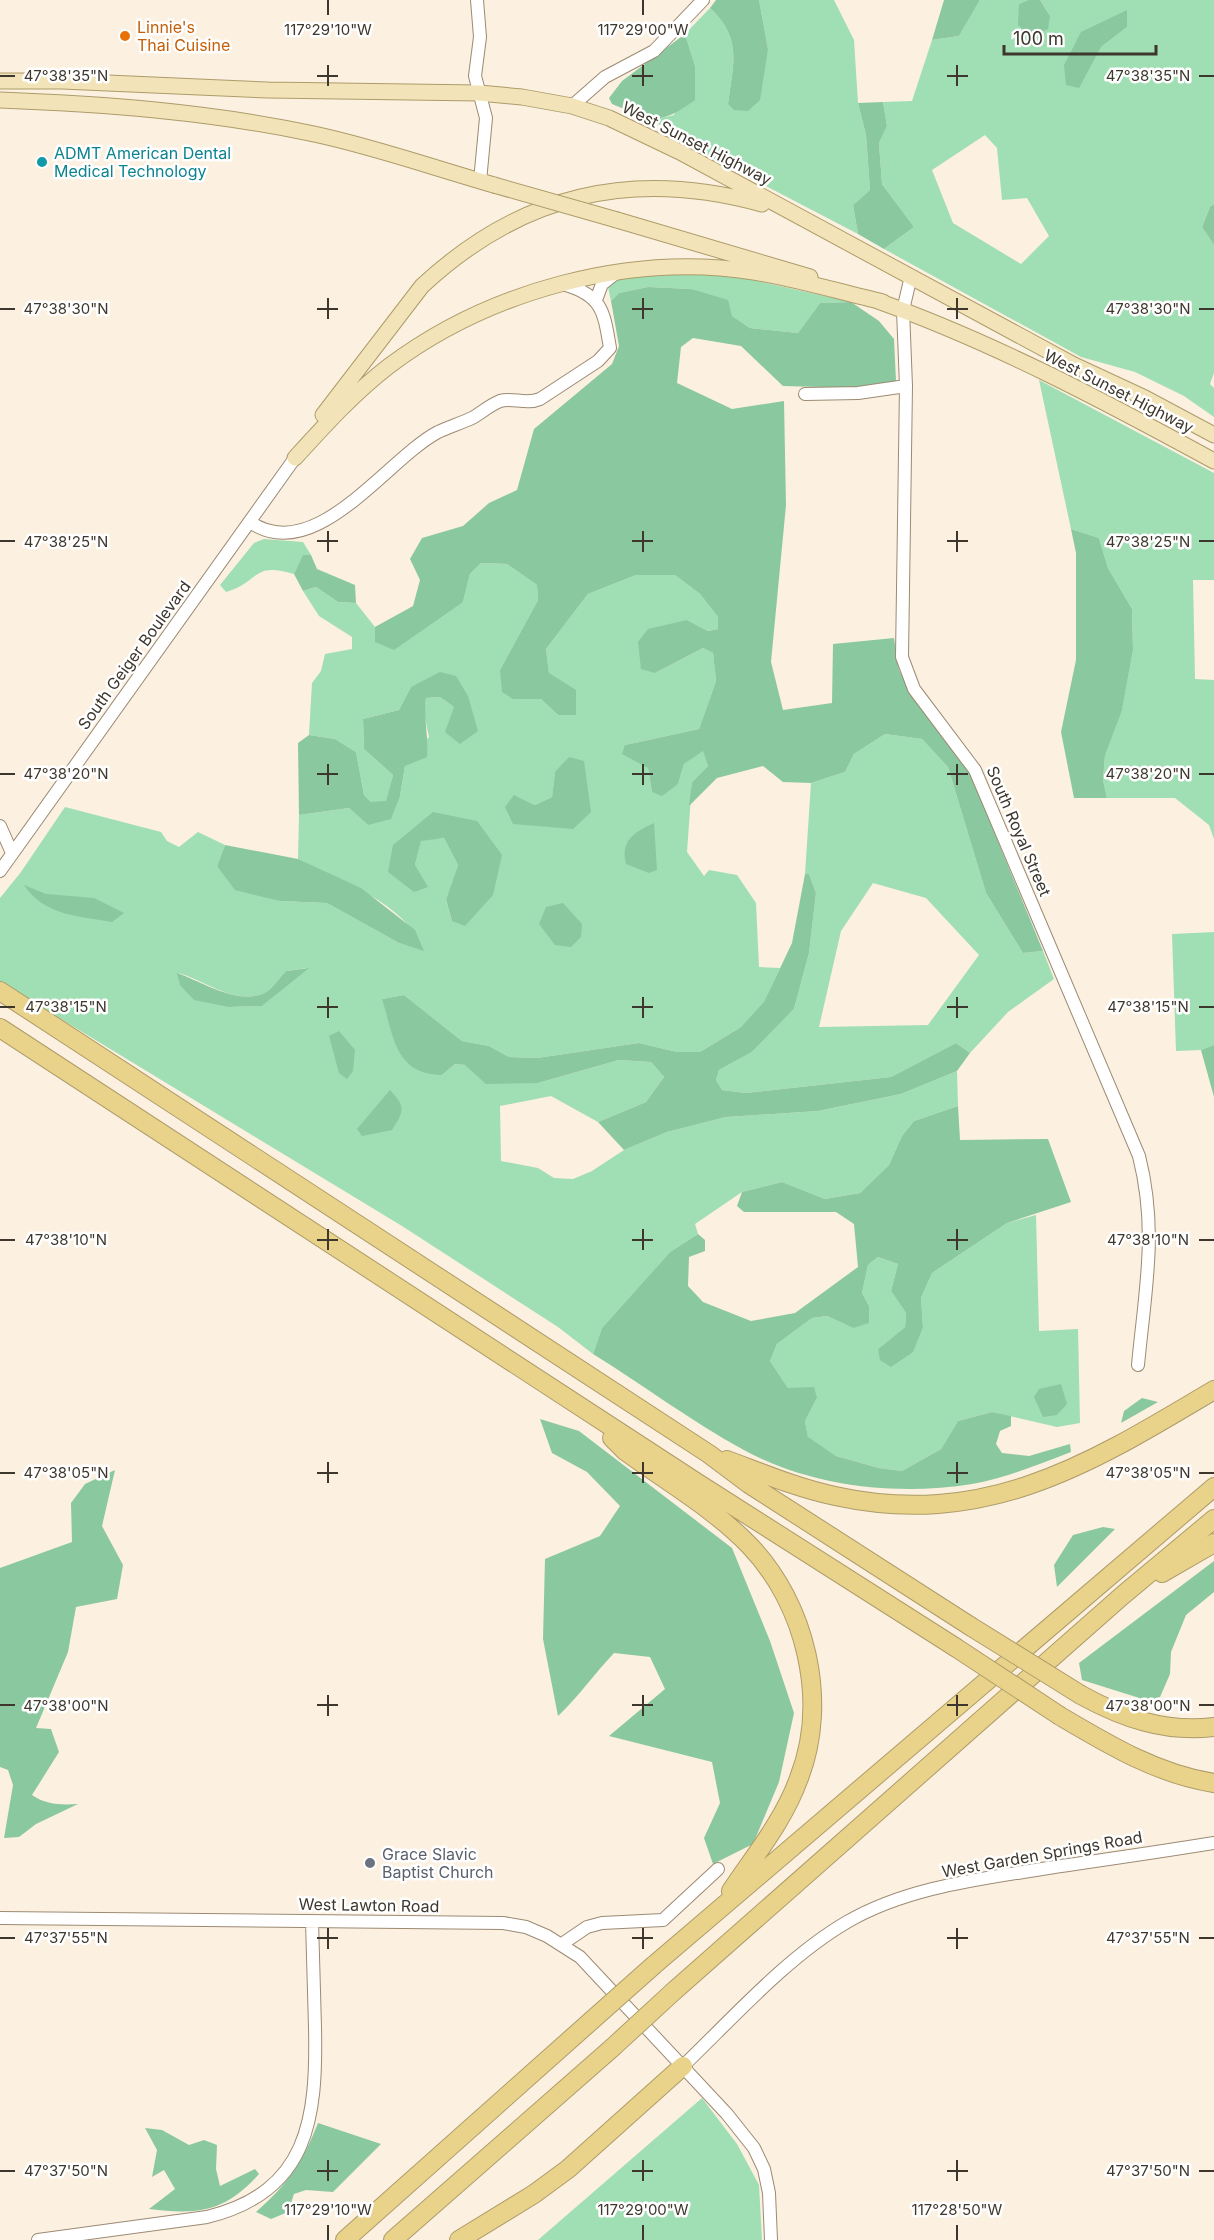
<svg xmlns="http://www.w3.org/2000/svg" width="1214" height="2240" viewBox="0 0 1214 2240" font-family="Inter,sans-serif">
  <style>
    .green { fill: #a0deb4; fill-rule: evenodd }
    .forest { fill: #8ac89f }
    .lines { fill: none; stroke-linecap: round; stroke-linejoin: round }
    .minor-casing { stroke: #9c8a73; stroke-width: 14 }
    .major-casing { stroke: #ad9c69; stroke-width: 17 }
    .highway-casing { stroke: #ad9c69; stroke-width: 20 }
    .minor { stroke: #fff; stroke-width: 12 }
    .major { stroke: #f2e4b8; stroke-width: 15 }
    .highway { stroke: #e9d289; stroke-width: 18 }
    .major-bridge-casing { stroke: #ad9c69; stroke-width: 17; stroke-linecap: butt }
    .highway-bridge-casing { stroke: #ad9c69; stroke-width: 20; stroke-linecap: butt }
    .major-bridge { stroke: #f2e4b8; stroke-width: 15 }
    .highway-bridge { stroke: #e9d289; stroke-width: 18 }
    .ticks { fill: none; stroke: #3e372d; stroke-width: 2 }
    .food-dot { fill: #e8710a; stroke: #fff; stroke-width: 2 }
    .culture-dot { fill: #0f9aa8; stroke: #fff; stroke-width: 2 }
    .worship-dot { fill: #6b7280; stroke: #fff; stroke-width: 2 }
    .labels { text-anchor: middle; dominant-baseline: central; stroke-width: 5; stroke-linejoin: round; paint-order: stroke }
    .food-label { font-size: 16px; fill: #c56008; stroke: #fff; text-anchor: start }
    .street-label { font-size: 16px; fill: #3e372d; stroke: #fff }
    .culture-label { font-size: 16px; fill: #0d838f; stroke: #fff; text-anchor: start }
    .worship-label { font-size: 16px; fill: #5b616d; stroke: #fff; text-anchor: start }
    .ticks-label { font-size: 15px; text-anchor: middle; fill: #3e372d; stroke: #fff; stroke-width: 5; stroke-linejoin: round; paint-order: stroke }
  </style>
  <rect width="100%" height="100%" fill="#fcf0e1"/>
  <path class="green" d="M759,0h75l20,40 4,63 8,32 4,55 -17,15 5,29 -144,-75 -62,-39 22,-5 21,-49 -10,-32 25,-26c33,31 23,56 18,96l40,-55z
    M980,0h48l-9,4 31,12 -10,-16h174v204l-4,3 -8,20 12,18v128l-4,11 4,4v29l-30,-21 -49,-24 -54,-15 -197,-108 30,-22 -32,-43 -3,-41 8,-17 -4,-24 29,-1 20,-61 27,-4zM1127,11v16l-26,20zM985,135l12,13 5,52 25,-2 22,38 -28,28 -68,-41 -21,-53z
    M670,274l65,2 116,26 -31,1 -22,30 -48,-5 -59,-39 -43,-2 -29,6 -8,8 -3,-14 6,-8z
    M1039,380l175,93v107h-21l2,99 19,1v159l-5,-14 -34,-27h-68l-4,-18 2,-24 17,-47 11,-59 -1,-41 -24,-41 -9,-30 -28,-9z
    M264,539l39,3 8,13 -8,1 -9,18c-43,-13 -33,8 -68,18l-6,-7 34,-42z
    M481,563l26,1 30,21 1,15 -38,70 13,29h28l17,16h18l-27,-42 -3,-24 42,-55 48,-19h39l25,19 18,23v12l-10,2 -21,-11 -32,53 48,-25 10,5 3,28 -17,48 -74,16 23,23 4,24 26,-8 6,-20 19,-14 5,16 -16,16 -5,70 17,24 5,-6 28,5 19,28 3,64 21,1 -16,35 -23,24 -41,25h-23l-38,-9 -102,15 -28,-1 -20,-11 -27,-5 -58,-46 -22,4 60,76 13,-11 10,1 73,18 81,-23 32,2 13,15 -18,25 -48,20 -47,-26 -51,10 1,55 37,7 16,10 19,1 19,-8 32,-21 43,-18 59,-15 92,-6 83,-17 56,-23 1,35 -44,15 -12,15 -13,29 -29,28 -35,6 -43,-17 -40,10 -47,32 3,10 -28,18 -68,76 -9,26 -35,-27 -156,-101 -402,-244v-84l21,-26 44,-65 96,25 6,9 12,6 19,-15 27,13 -8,21 63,35 47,2 72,40 24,7c-16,-47 -84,-69 -125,-91l1,-44 50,-7 19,17 32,-29 5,-30 24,-29 -5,-23 2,-16 14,-1 14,10 14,-11 -57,-9 -12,23 -36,9 1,30 29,26 -7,27h-15l-7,-7 -8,-43 -21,-13 -26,-4 3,-52 9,-12 4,-17 27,-5v-12l-33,-21 -16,-25 13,-4 22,15 18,1 19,24v15l88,-40 7,-28zM555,772l18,57 -59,-34 21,10 17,-8zM477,821l-25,100 -6,-20 12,-36 -14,-27 -23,2 -6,25 -22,-20zM307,968l-45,38 -33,1 -51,-34c27,7 61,35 88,19 8,-5 14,-15 20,-21z
    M885,734l37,5 26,28 38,126 37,60 20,-2 11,28 -46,33 -38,41 -14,-10 -65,34 -145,16 -24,-3 -6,-10 3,-10 33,-18 42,-43 15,-56 7,-60 -7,-19h-4l6,-91 34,-11 9,-18zM873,883l53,15 53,57 -51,70 -109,2 22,-96z
    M1214,932v113l-13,5 -25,1 -4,-117z
    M1036,1215l3,116 39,-2 2,94 -23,4 -65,-15 -34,9 -17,28 -39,22 -23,-3 -43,-12 -28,-18 -3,-17 12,-23 -29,-10 -18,-27 7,-17 35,-26 15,-2 26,12 16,-22 -7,-13 6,-28 10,-8 20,7 -7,27 15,22 -1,14 -27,22 45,-22 -2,-29 11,-25 75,-50z
    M702,2098l35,46 22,41 3,55h-224z"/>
  <path class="forest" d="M716,0h43l9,49 -8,51 -12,11 -14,-1 -6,-6c5,-40 15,-65 -18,-96z
    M944,0h36l-21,36 -27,4z
    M1028,0h12l10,16 -2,13 -17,8 -13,-12 1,-21z
    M1127,10v17l-26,20 -22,41 -13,-3 -2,-20 17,-33z
    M685,34l10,32v34c-37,27 -43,20 -83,4l-3,-6 13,-17z
    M883,102l4,24 -8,17 3,41 32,43 -30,22 -26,-15 -5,-29 17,-15 -4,-55 -8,-32z
    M1214,204v41l-12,-18 8,-20z
    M648,287l43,2 37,11 4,16 18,12 48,5 22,-30 31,-1 28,19 15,18 2,42 -37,7 -76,-2 -42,-40 -48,-8 -12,9 -4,36 55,26 52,-8 2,104 -15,157 12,48 49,-7 1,-59 61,-6 5,32 17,32 51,64 76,185 -20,2 -37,-60 -38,-126 -26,-28 -37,-5 -31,20 -9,18 -34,11 -28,-1 -20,-16 -46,12 -28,28 3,-24 16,-16 -5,-15 -19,13 -6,20 -16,12 -10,-4 -4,-24 -26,-14 3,-9 74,-16 17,-48 -3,-28 -10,-5 -48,25 -14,-4 -3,-27 10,-13 39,-9 21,11 10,-2v-12l-18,-23 -25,-19h-39l-48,19 -42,55 3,24 27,17v25h-18l-17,-16h-28l-11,-7 -2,-22 38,-70 -1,-15 -30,-21 -26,-1 -11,11 -7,28 -69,48 -19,-8v-15l38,-21 7,-26 -10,-21 12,-21 41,-12 26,-23 28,-13 17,-61 78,-65 7,-18 -8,-45 8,-8z
    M1071,529l28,9 9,30 24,41 1,41 -11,60 -17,46 -2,24 4,18h-33l-13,-66 15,-72v-107z
    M303,555h8l6,14 38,16 1,18 -18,-1 -22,-15 -13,4 -9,-17z
    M440,672l16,4 12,20 10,35 -18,13 -15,-12 9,-25 -14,-10 -14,1c-3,20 3,39 1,59l-22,9 -5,30 -9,23 -23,6 -19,-17 -50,7 -1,-72 11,-8 26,4 21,13 8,43 7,7 15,-1 7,-26 -29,-26 -1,-30 36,-9 12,-23z
    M569,757l15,4 7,51 -18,17 -60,-5 -8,-17 9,-12 21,10 17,-8 3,-25z
    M433,812l44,9 25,34 -9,40 -28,31 -13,-5 -6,-21 12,-35 -14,-27 -23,3 -6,24 13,22 -14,5 -26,-20 5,-27z
    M654,823l3,47 -8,3 -23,-9c-6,-24 9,-32 28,-41z
    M225,845l73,14 63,29 54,42 9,21 -25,-8 -72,-40 -47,-2 -45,-11 -18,-24z
    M805,874h4l7,19 -7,60 -15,56 -42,43 -33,18 -3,10 6,10 24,3 145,-16 65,-34 14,10 -13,18 -56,23 -83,17 -92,6 -59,15 -43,18 -26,-28 48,-20 18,-25 -13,-15 -32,-2 -81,23 -52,1 -21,-19 -10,-1 -13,11c-48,-1 -48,-39 -60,-76l22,-4 58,46 27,5 20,11 28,1 102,-15 38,9h23l41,-25 23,-25 28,-59z
    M24,885l22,9 48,4 30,15 -12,9c-32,-6 -68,-6 -88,-37z
    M563,903l19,21 -1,13 -10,10 -16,-2 -16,-21 7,-17z
    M309,968l-47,38 -33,1 -35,-7 -14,-15 -3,-12c26,9 63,34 89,19 8,-5 14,-15 20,-21z
    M339,1031l16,19 -2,21 -6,8 -8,-6 -10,-37z
    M1214,1045v52l-13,-47z
    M390,1090c16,17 14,21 2,40l-30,6 -5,-7z
    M958,1106l2,34 88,-1 23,63 -64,21 -75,50 -11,25 2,29 -10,25 -22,15 -11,-7 -2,-11 27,-22 1,-14 -15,-22 7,-27 -20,-7 -10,8 -6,28 7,13v17l-16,5 -26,-12 -15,2 -35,26 -7,17 18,27 26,-1 3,11 -12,23 3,16 28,19 43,12 23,3 39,-22 17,-28 34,-9 19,4v10l-11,5 -4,13 6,9 27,3 41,-12 1,8c-32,12 -65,26 -99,32 -76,12 -161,3 -230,-35 -51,-28 -99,-64 -149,-95l9,-26 68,-76 28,-18 7,6v11l-16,6 -1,29 15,16 48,19 44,-8 63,-46 -4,-43 -18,-12h-92l-7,-6 5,-14 40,-10 43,17 35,-6 29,-28 13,-29 12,-15z
    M1061,1384l6,20 -10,11 -14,2 -9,-20 5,-8z
    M1142,1398l16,4 -37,21 3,-12z
    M540,1419l39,12 153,117 38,93 24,72 -15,69 -26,62 -40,20 -9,-26 16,-35 -8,-41 -103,-26 56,-47 -15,-32 -36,-4c-20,21 -34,42 -56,63l-15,-77 2,-80 55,-23 20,-30 -33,-34 -35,-19z
    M115,1470l-13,56 21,39 -6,34 -41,8 -8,45 -32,76 15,1 8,23 -27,43c14,10 30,10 46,9l-42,20 -17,13 -15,1 9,-53 -5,-15 -8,-3v-199l72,-26 -1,-39 14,-19z
    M1103,1527l12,2 -58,58 -3,-22 19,-30z
    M1214,1561v31l-28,23 -15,37 -1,22 -10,23 -11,4 -67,-21 -3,-17z
    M318,2123l63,21 -48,48 -27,-2 -12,4 -6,18 -17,7 -15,-7c32,-28 46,-49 62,-89z
    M145,2128l17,2 27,15 15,-5 13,5 -1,24 4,17 35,-17 4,5c-34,38 -60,41 -110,35l26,-20 -11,-19 -12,7 5,-27z"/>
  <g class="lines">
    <defs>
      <path id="minor" d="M477,0l3,37 -5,39 11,42 -6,63
        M572,106l33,-29 49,-26 49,-51
        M911,276l-8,34 3,76 -4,271 12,32 61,81 164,386c19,75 6,134 -1,209
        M596,300l6,-16 14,-11
        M805,394l53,-1 48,-7
        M250,522c65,45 137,-63 188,-90 11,-5 23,-9 34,-14 9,-5 18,-13 28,-17 12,-4 26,4 40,-2l58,-38 12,-13c-6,-35 -7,-52 -44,-63
        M0,826l12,27
        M0,871l295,-413
        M0,1918l503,5 23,4 21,9 33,21 147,157 27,34 10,21 5,24 2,47
        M562,1944l25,-17 15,-4 61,-3 55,-51
        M683,2066c50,-48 104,-109 164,-144 60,-35 134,-43 201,-54 55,-8 111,-16 166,-25
        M38,2240l169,-23c102,-25 110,-99 108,-190 -1,-36 -2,-71 -3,-106"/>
      <path id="major" d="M0,81h62l206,9 211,3 43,4 50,9 37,12 71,34 394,213 71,33 69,37
        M0,100c105,4 211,12 314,34 61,13 120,34 180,51
        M617,220l193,57
        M875,300c118,42 229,101 339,161
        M323,415l99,-129c99,-92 210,-118 340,-82
        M295,458c30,-33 59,-65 94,-92 100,-75 241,-114 365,-94 43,7 86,20 129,30"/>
      <path id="highway" d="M0,991l709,463 40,30 221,142
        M0,1028l699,456 256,163
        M612,1438l13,13c41,30 88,57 124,94 57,59 80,156 50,233 -15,42 -44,77 -68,113
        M727,1460c35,13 70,28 108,36 151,33 255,-32 379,-106
        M1162,1573l52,-30
        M1081,1695c42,23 84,38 133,32
        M1060,1716c49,29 97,58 154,67
        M654,1965l560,-478
        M674,1991l449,-396 91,-76
        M345,2240l246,-219
        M393,2240l219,-192
        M459,2240l75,-46 34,-25 115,-103"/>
    </defs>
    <use href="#minor" class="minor-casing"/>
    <use href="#major" class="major-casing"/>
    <use href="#highway" class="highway-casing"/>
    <use href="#minor" class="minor"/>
    <use href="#major" class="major"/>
    <use href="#highway" class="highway"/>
    <defs>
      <path id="major-bridge" d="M494,185l123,35"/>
      <path id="highway-bridge" d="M970,1626l111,69
        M955,1647l105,69
        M591,2021l63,-56
        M612,2048l62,-57"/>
    </defs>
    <use href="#major-bridge" class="major-bridge-casing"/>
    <use href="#highway-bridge" class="highway-bridge-casing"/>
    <use href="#major-bridge" class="major-bridge"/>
    <use href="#highway-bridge" class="highway-bridge"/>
  </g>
  <path class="ticks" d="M328,0v15M643,0v15M328,65v21M643,65v21M957,65v21M0,76h15M317,76h21M632,76h21M947,76h21M1199,76h15M328,298v21M643,298v21M957,298v21M0,309h15M317,309h21M632,309h21M947,309h21M1199,309h15M328,531v21M643,531v21M957,531v21M0,541h15M317,541h21M632,541h21M947,541h21M1199,541h15M328,764v21M643,764v21M957,764v21M0,774h15M317,774h21M632,774h21M947,774h21M1199,774h15M328,997v21M643,997v21M957,997v21M0,1007h15M317,1007h21M632,1007h21M947,1007h21M1199,1007h15M328,1229v21M643,1229v21M957,1229v21M0,1240h15M317,1240h21M632,1240h21M947,1240h21M1199,1240h15M328,1462v21M643,1462v21M957,1462v21M0,1473h15M317,1473h21M632,1473h21M947,1473h21M1199,1473h15M328,1695v21M643,1695v21M957,1695v21M0,1705h15M317,1705h21M632,1705h21M947,1705h21M1199,1705h15M328,1928v21M643,1928v21M957,1928v21M0,1938h15M317,1938h21M632,1938h21M947,1938h21M1199,1938h15M328,2160v21M643,2160v21M957,2160v21M0,2171h15M317,2171h21M632,2171h21M947,2171h21M1199,2171h15M328,2225v15M643,2225v15M957,2225v15"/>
  <circle class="food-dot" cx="125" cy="36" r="6"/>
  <circle class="culture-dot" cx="42" cy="162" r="6"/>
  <circle class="worship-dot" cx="370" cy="1863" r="6"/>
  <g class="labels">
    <g class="food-label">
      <text x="137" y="27">Linnie's<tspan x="137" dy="18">Thai Cuisine</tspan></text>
    </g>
    <g class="street-label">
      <text transform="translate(697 143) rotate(27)">West Sunset Highway</text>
      <text transform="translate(1119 391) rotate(27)">West Sunset Highway</text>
      <text transform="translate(134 655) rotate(-54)">South Geiger Boulevard</text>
      <text transform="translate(1019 831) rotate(67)">South Royal Street</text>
      <text transform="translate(1042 1854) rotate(-10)">West Garden Springs Road</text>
      <text transform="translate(369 1905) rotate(1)">West Lawton Road</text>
    </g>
    <g class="culture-label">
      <text x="54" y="153">ADMT American Dental<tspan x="54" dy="18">Medical Technology</tspan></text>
    </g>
    <g class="worship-label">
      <text x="382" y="1854">Grace Slavic<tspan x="382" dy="18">Baptist Church</tspan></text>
    </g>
  </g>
  <g class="ticks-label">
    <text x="328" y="35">117°29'10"W</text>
    <text x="643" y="35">117°29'00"W</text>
    <text x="66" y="81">47°38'35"N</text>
    <text x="1148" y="81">47°38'35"N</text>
    <text x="66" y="314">47°38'30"N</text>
    <text x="1148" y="314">47°38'30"N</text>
    <text x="66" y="547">47°38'25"N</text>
    <text x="1148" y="547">47°38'25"N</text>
    <text x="66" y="779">47°38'20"N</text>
    <text x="1148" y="779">47°38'20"N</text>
    <text x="66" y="1012">47°38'15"N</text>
    <text x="1148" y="1012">47°38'15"N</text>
    <text x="66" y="1245">47°38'10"N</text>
    <text x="1148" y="1245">47°38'10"N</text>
    <text x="66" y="1478">47°38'05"N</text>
    <text x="1148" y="1478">47°38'05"N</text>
    <text x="66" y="1711">47°38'00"N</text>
    <text x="1148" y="1711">47°38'00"N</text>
    <text x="66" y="1943">47°37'55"N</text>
    <text x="1148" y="1943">47°37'55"N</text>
    <text x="66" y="2176">47°37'50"N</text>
    <text x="1148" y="2176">47°37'50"N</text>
    <text x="328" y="2215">117°29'10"W</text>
    <text x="643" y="2215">117°29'00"W</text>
    <text x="957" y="2215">117°28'50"W</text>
  </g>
  <path d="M1004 45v9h152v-9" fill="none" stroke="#3e372d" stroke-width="3"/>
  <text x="1013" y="45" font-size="18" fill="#3e372d" stroke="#ffffff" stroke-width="4.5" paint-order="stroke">100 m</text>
</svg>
